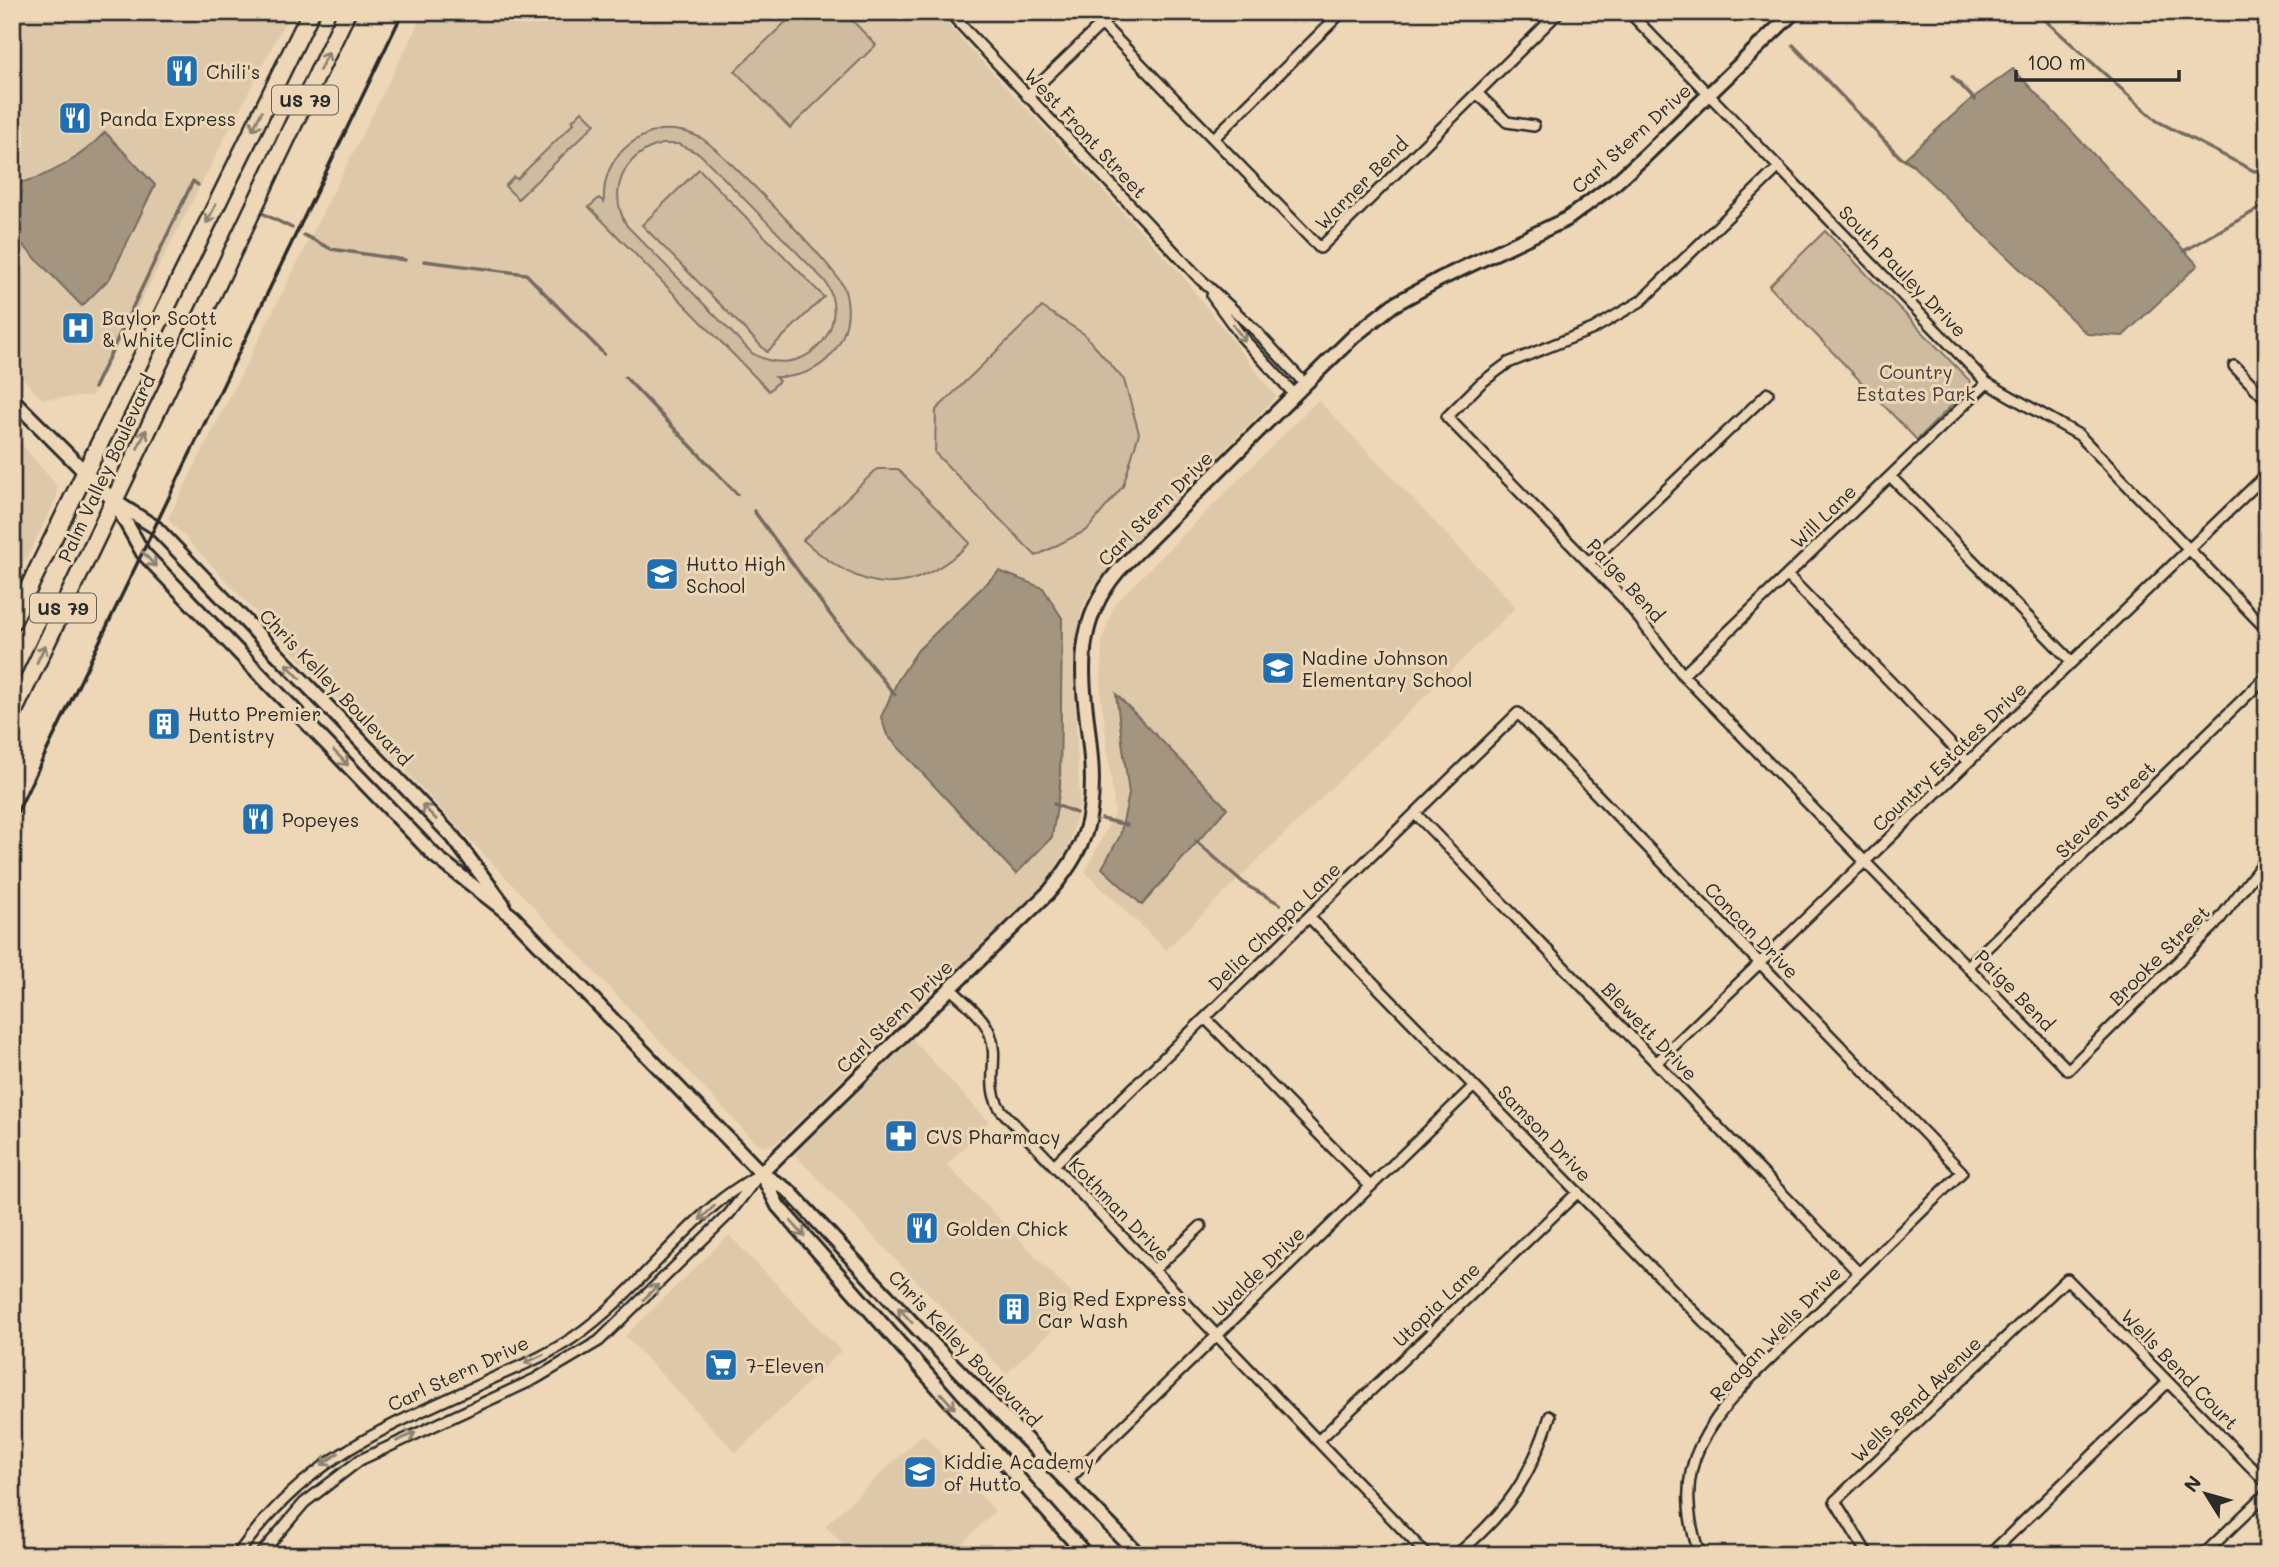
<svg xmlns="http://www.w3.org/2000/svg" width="2279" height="1567" viewBox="0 0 2279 1567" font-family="Mali,sans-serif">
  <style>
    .built { fill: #ddc9aa }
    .green { fill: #cebba0; stroke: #7c7366; stroke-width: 2; fill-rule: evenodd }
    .water { fill: #a49581; stroke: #746b5f; stroke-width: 2 }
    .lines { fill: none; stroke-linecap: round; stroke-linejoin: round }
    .stream { stroke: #746b5f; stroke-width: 3.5 }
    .street-casing { stroke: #2b2b2b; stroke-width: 14 }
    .secondary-casing { stroke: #2b2b2b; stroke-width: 18 }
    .highway-casing { stroke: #2b2b2b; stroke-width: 21 }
    .street { stroke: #edd7b6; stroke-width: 9 }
    .secondary { stroke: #edd7b6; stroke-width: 12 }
    .highway { stroke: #edd7b6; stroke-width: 16 }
    .rail { stroke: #2b2b2b; stroke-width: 3.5 }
    .oneway { stroke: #8c8170 }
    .labels { text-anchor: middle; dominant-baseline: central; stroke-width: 6; stroke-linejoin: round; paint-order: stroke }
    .shield { fill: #edd7b6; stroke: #655f55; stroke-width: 2 }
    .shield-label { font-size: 18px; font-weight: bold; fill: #2b2b2b }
    .poi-label { font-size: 19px; fill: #2b2b2b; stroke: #edd7b6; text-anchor: start }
    .street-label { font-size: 19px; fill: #2b2b2b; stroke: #edd7b6 }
    .park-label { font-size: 19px; fill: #43413d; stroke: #edd7b6 }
  </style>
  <rect width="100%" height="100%" fill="#edd7b6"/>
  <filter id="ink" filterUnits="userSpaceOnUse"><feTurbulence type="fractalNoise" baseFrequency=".0143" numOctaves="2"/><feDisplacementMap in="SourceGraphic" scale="14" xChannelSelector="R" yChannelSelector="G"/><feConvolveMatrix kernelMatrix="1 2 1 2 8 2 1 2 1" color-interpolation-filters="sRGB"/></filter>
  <g filter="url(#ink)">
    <path class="built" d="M12,12h278l-198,384 -50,3 -30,-32z
      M424,12h512l246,263 94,122 -162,166 -20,23 -12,23 -9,55 7,139 -11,42 -12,21 -18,23 -262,253 -13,5 -11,-7 -585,-621z
      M1318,400l198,207 -350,343 -81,-78 30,-60 -14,-116 1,-56 13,-37z
      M12,433l45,53v11l-45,91z
      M912,1039l77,83 -42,43 134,138 -75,71 -212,-220z
      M729,1235l112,116 -105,102 -111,-117z
      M923,1434l72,77 -44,44h-98l-28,-29z"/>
    <path class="green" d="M796,12h48l32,33 -86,83 -55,-57z
      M582,111l13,13 -77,75 -13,-13 9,-9 3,2 57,-56 -2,-2z
      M660,130c14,-1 28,1 41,8 21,12 135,130 143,150 8,23 3,48 -12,66 -14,17 -35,24 -57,23l4,4 -10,10 -180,-184 10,-9 5,4c-2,-37 21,-63 56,-72zM662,144h16l22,10 125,127c30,50 -25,102 -73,72l-125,-127c-20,-35 -4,-72 35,-82z
      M699,169l125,128 -57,55 -125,-127z
      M1825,231l145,150 -1,7 -52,52 -148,-154z
      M1042,307l42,27 40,46 15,53 -16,53 -36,44 -51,26 -101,-103 1,-43z
      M877,469h21l72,74c-60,57 -107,51 -167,-3z"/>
    <path class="water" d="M2013,69l185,196 -75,71 -36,-2 -182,-176 65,-58z
      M105,132l50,53 -45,93 -28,28 -70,-72v-50c35,-5 70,-27 93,-52z
      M999,571l44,17 19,30 -2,170 -8,49 -36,37 -129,-139 -6,-18 17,-37 20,-30z
      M1116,694l111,114 -85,97 -40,-37 18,-32 9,-42z"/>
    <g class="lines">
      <path class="stream" d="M2036,12l121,109 97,50 13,-1
        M1793,45l107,112 13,8
        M1952,76l23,24
        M262,213l30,15
        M304,235l27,14 74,11
        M2184,251l83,-47
        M424,261l102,13 78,80
        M625,377l112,117
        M94,388l99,-207 5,4
        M754,511l78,106 63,78
        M1054,804l22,9
        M1102,819l25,6
        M1196,841l50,44 34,19"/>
      <defs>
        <path id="street" d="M949,12l250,266 57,53 49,53
          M1090,12l230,236 239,-236
          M1629,12l358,371 92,52 188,195
          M1900,12l2,1
          M1477,93l30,29 27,4
          M1027,96l87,-84
          M1214,138l128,-126
          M1779,167l-138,134 -48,28 -85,34 -27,20 -34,34 177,182 59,76 385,395 147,-145 52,-67
          M1212,296l29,40 53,58
          M2234,366l33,34
          M1890,476l182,186
          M1589,563l179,-170
          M1787,575l181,187
          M1683,675l304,-292
          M1415,813l444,460
          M1309,917l446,457
          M1968,966l299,-290
          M950,988c13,13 34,28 40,46 10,26 -6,51 11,76l426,445
          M1205,1018l165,168
          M1656,1063l611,-589
          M1054,1165l464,-452 444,459c-51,50 -102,100 -153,150 -39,37 -85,75 -109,124 -17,34 -13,74 0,109
          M1154,1270l47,-44
          M1318,1441l260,-249
          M1067,1481l407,-395
          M237,1555c69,-97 143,-125 248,-173 30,-14 62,-26 89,-45 54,-37 93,-93 143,-134 14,-12 30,-21 44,-30
          M260,1555l44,-52 56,-43 175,-81 64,-38 130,-127 27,-35
          M1456,1555c50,-41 75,-78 94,-139
          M1868,1555l-33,-54 232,-222 200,204
          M1989,1555l179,-173
          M2203,1555l64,-62"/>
        <path id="secondary" d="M12,399l102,102 41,26 298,310 50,67
          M114,501l29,52 292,303 78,61 248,256 28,18 129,138 221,226
          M761,1173l288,-281c21,-25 37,-49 41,-81 12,-85 -38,-162 28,-240l187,-187 49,-48 39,-31 47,-26 127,-60 47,-35 30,-27 150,-145
          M761,1173l17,33 308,349"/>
        <path id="highway" d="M12,622l299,-610
          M12,715l335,-703"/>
      </defs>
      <use href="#street" class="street-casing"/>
      <use href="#secondary" class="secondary-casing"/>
      <use href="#highway" class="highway-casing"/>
      <use href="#street" class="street"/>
      <use href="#secondary" class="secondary"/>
      <use href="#highway" class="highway"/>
      <path class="rail" d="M12,823l391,-811"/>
    </g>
    <defs><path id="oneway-shaft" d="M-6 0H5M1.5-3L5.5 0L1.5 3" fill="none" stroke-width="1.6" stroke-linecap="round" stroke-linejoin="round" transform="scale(1.75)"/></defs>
    <g class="oneway">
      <use href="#oneway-shaft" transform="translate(324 61) rotate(-64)"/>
      <use href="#oneway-shaft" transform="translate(257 121) rotate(116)"/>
      <use href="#oneway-shaft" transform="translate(211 214) rotate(116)"/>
      <use href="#oneway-shaft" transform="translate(1239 333) rotate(52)"/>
      <use href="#oneway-shaft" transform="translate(142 439) rotate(-65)"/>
      <use href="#oneway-shaft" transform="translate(149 559) rotate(48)"/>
      <use href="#oneway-shaft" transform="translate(41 654) rotate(-65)"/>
      <use href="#oneway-shaft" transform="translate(293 671) rotate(-134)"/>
      <use href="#oneway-shaft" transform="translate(341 758) rotate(46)"/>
      <use href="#oneway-shaft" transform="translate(429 812) rotate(-134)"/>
      <use href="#oneway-shaft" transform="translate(707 1213) rotate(136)"/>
      <use href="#oneway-shaft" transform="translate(798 1229) rotate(49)"/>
      <use href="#oneway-shaft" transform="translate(651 1292) rotate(-45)"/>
      <use href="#oneway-shaft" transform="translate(905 1315) rotate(-133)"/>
      <use href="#oneway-shaft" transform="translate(534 1359) rotate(155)"/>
      <use href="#oneway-shaft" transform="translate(948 1401) rotate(48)"/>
      <use href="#oneway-shaft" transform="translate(406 1437) rotate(-24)"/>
      <use href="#oneway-shaft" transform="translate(330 1459) rotate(145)"/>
    </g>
  </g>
  <defs>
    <symbol id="restaurant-square" viewBox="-11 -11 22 22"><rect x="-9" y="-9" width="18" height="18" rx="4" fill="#1f6fb2" stroke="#edd7b6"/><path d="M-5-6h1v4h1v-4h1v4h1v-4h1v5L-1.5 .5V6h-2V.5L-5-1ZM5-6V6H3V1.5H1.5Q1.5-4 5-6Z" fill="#fff"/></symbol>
    <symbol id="hospital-square" viewBox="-11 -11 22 22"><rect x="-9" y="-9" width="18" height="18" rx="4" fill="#1f6fb2" stroke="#edd7b6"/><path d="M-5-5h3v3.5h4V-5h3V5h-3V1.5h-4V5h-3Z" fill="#fff"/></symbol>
    <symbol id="school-square" viewBox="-11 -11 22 22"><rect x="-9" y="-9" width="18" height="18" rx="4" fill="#1f6fb2" stroke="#edd7b6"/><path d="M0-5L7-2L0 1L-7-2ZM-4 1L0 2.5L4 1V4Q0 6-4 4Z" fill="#fff"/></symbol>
    <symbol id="building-square" viewBox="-11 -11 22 22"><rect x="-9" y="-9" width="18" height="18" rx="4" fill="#1f6fb2" stroke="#edd7b6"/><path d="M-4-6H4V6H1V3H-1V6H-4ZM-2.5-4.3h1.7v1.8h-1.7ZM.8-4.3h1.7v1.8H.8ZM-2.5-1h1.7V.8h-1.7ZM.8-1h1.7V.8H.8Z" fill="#fff"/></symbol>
    <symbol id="pharmacy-square" viewBox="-11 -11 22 22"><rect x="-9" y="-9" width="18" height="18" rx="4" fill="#1f6fb2" stroke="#edd7b6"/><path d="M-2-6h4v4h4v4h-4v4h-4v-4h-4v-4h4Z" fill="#fff"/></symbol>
    <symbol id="supermarket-square" viewBox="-11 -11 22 22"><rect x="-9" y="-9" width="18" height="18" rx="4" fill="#1f6fb2" stroke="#edd7b6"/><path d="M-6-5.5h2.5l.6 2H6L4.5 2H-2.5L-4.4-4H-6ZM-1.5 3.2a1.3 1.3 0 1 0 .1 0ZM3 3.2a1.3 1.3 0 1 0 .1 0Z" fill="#fff"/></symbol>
  </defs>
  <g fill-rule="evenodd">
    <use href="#restaurant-square" x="163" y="52" width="38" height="38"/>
    <use href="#restaurant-square" x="56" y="99" width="38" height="38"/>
    <use href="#hospital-square" x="59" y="309" width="38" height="38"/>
    <use href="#school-square" x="643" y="555" width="38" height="38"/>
    <use href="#school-square" x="1259" y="649" width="38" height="38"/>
    <use href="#building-square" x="145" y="705" width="38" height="38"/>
    <use href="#restaurant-square" x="239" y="800" width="38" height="38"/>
    <use href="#pharmacy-square" x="882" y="1117" width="38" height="38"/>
    <use href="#restaurant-square" x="903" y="1209" width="38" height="38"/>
    <use href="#building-square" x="995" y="1290" width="38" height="38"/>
    <use href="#supermarket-square" x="702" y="1346" width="38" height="38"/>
    <use href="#school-square" x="901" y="1453" width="38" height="38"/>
  </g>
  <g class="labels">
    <g class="shield">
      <rect x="272" y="85.5" width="66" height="29" rx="5"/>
      <rect x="30" y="593.5" width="66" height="29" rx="5"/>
    </g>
    <g class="shield-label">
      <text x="305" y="100">US 79</text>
      <text x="63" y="608">US 79</text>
    </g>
    <g class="poi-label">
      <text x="206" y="71">Chili's</text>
      <text x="100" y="118">Panda Express</text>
      <text x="102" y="317">Baylor Scott<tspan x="102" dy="22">&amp; White Clinic</tspan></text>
      <text x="686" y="563">Hutto High<tspan x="686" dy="22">School</tspan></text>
      <text x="1302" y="657">Nadine Johnson<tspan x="1302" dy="22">Elementary School</tspan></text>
      <text x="188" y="713">Hutto Premier<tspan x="188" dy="22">Dentistry</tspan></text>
      <text x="282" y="819">Popeyes</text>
      <text x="926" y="1136">CVS Pharmacy</text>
      <text x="946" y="1228">Golden Chick</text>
      <text x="1038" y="1298">Big Red Express<tspan x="1038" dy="22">Car Wash</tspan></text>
      <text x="746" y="1365">7-Eleven</text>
      <text x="944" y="1461">Kiddie Academy<tspan x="944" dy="22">of Hutto</tspan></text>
    </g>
    <g class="street-label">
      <text transform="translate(1086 133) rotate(47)">West Front Street</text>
      <text transform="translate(1631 138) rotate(-42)">Carl Stern Drive</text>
      <text transform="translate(1361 183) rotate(-45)">Warner Bend</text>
      <text transform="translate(1903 271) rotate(46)">South Pauley Drive</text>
      <text transform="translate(106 468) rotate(-65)">Palm Valley Boulevard</text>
      <text transform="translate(1155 508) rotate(-45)">Carl Stern Drive</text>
      <text transform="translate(1823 516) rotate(-44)">Will Lane</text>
      <text transform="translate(1626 580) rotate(48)">Paige Bend</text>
      <text transform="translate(336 687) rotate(46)">Chris Kelley Boulevard</text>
      <text transform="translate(1949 756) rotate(-44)">Country Estates Drive</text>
      <text transform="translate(2105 809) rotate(-44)">Steven Street</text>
      <text transform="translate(1274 926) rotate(-44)">Delia Chappa Lane</text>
      <text transform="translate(1752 930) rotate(46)">Concan Drive</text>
      <text transform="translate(2159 955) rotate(-45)">Brooke Street</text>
      <text transform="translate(2015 990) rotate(46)">Paige Bend</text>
      <text transform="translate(894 1016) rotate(-44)">Carl Stern Drive</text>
      <text transform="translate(1650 1031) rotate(46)">Blewett Drive</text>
      <text transform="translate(1545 1133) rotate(46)">Samson Drive</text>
      <text transform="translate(1120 1209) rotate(46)">Kothman Drive</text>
      <text transform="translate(1258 1271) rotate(-44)">Uvalde Drive</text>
      <text transform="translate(1436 1304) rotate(-44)">Utopia Lane</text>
      <text transform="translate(1775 1333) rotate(-46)">Reagan Wells Drive</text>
      <text transform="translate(965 1348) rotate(46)">Chris Kelley Boulevard</text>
      <text transform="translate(2180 1369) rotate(46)">Wells Bend Court</text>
      <text transform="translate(458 1373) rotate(-25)">Carl Stern Drive</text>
      <text transform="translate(1916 1399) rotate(-44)">Wells Bend Avenue</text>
    </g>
    <g class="park-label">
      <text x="1916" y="371">Country<tspan x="1916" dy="22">Estates Park</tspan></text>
    </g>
  </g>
  <rect width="2279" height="1567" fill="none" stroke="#edd7b6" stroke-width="42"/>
  <rect x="21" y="21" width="2237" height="1525" fill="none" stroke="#2b2b2b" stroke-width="2.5" filter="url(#ink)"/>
  <g transform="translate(2206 1494) rotate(307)" stroke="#edd7b6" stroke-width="5" paint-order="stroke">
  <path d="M0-5L12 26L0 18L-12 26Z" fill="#2b2b2b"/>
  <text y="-10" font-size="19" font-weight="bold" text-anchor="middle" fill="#2b2b2b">N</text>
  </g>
  <path d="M2016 70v10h163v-10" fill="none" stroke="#2b2b2b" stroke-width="3.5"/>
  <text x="2027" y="70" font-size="21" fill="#2b2b2b" stroke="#edd7b6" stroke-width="5" paint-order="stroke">100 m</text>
</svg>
